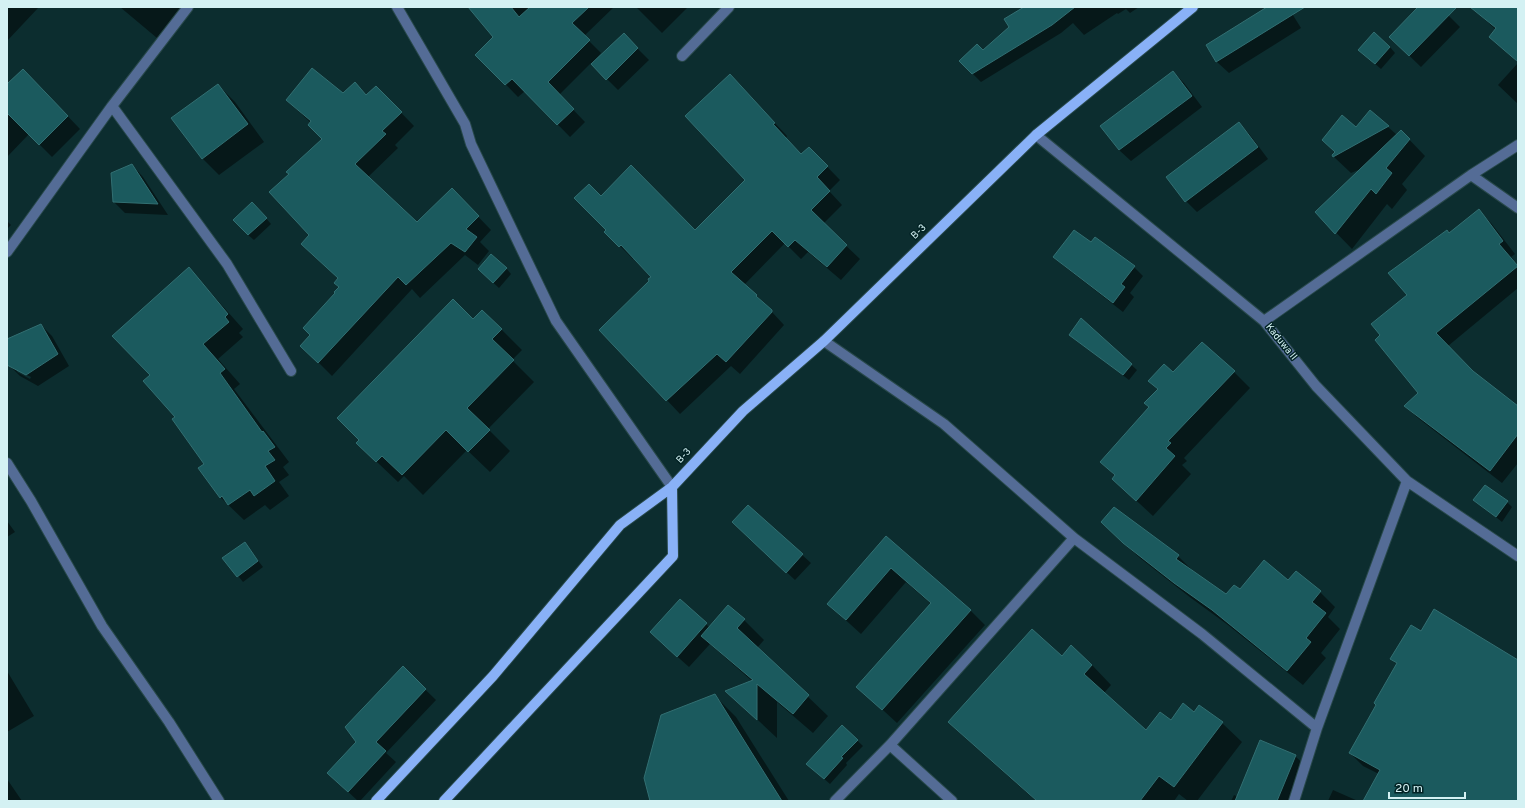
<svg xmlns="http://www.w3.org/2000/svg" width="1525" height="808" viewBox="0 0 1525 808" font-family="Overpass,sans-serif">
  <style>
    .shadow { fill: #0007; fill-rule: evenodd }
    .building { fill: #1b5a5e; stroke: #326f72 }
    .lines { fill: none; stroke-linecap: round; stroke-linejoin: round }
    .minor-casing { stroke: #28484a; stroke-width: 12 }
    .major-casing { stroke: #28484a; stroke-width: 12 }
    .minor { stroke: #546c96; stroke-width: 10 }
    .major { stroke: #89b1f7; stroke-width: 10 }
    .labels { text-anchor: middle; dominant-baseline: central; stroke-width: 3; stroke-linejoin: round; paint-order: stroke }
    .street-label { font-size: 10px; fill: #d4f1f3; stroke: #022325 }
  </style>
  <rect width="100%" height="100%" fill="#0c2d2f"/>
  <path class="shadow" d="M7,7h32l-32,34z
    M120,7h63l-26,31z
    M469,7h145l-30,29 17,17 -6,7 1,1 28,-26 25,25 -31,30 -27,-27 -32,32 26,27 -15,15 -45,-46 -7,6 -41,-42 18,-18z
    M636,7h50l1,1 -25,25z
    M1026,7h113l-9,6 -4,-4 -8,5 -1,-1 -33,22 -11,-12 -12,10 -80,49 -9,-9 11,-21 27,-25z
    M1269,7h17l5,5 10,16 -72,45 -12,-11 -9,-16z
    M1419,7h21l20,20 -39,40 -31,-30z
    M1472,7h46v56l-28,-26 6,-7z
    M1390,47l5,6 -14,16 -16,-14z
    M1518,63v41l-20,-19z
    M1173,72l11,11 18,24 -71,54 -12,-11 -18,-24z
    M35,82l45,47 -28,28 -23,-23 -22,23v-72z
    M218,85l17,17 29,40 -45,33 -17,-17z
    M376,87l38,39 -19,19 3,3 -30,29 49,46 48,-20 26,27 -11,12 9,9 -11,14 -13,-10 -45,43 -8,-9 -80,87 -17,-17 -4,-24 29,-48 -1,-8 -29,-44 -20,-60 34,-36 -13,-16 -24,-23 56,-5 24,1z
    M743,89l44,47 -1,2 16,17 7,-7 31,32 -11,11 13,14 -19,19 37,35 -19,21 -33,-28 -7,7 -16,-16 -41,42 13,11 27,29 -44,49 -9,-8 -51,48 -79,-84 50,-49 2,-4 -19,-20 -1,2 -13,-13 -13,-16 -6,-33 94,35 51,-52z
    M1239,123l11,12 18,24 -71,53 -11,-11z
    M1388,127l9,8 4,-4 24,25 -23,28 5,6 -15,19 -5,-5 -35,45 -36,-37 47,-44 -12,5 -17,-16 -1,-2 2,-2 -12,-13 33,-12z
    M132,165l11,12 25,38 -43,-2 -11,-11z
    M258,209l13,15 -17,16 -6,-5z
    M1479,211l12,12 24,31 -4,3 7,8v23l-70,58 27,28 43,33v56l-16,20 -84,-65 -13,-12 14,-12 -38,-58 28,-41 38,-64 3,3z
    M7,221l4,4 -4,4z
    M1091,244l43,23 9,9 -13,17 4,4 -11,15 -59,-46 -9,-9z
    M506,268l5,6 -12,14 -15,-14z
    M189,269l14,15 40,45 -4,4 4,4 -25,22 22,25 -6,5 55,73 -6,5 6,8 -10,7 10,14 -19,14 -5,-5 -21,15 -23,-22 -21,-30 6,-4 -55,-89z
    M473,320l28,9 21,21 -10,10 22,22 -46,47 22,22 -20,21 -23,-22 -44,45 -19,-19 -6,6 -41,-39z
    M1081,320l56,50 -8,10 -59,-45z
    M41,325l11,11 17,30 -31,20 -18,-10 -11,-11 -2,-8v-17zM17,370l14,7 -1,2 -13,-7z
    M1234,372l16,16 -66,70 3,3 -5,4 9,9 -38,42 -40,-37 2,-3 -14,-14 49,-55 23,-33z
    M1475,500l32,2 5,5 -10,15z
    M748,506l63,57 -16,17 -62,-58z
    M1114,508l64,48 15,15 33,24 14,-4 80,1 15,15 -7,10 12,12 -19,24 5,5 -23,27 -75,-60 -37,-27 -51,-40 -23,-21z
    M7,521l8,11 -8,5z
    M886,538l84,72 15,15 -88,98 -39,-36 73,-83 -25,-22 -45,52 -33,-30z
    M245,544l18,23 -20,15 -19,-24z
    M680,600l30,28 18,-22 16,14 20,20 -7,8 71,68 -15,17 -36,-31v36l-50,-47 25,-10 -42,-37 -21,23 -27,-24z
    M1421,632l97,33v136h-154l15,-27 -16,-8 -13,-13 27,-48 21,-40 -7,-6z
    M1062,657l30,8 19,20 -7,8 43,39 47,-19 28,10 20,19 -45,59h-9l-9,-7 -5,7h-138l-67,-60 -20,-19z
    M403,668l33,32 -50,53 10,9 -36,39h-2l-30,-28 30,-31z
    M7,671l27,45 -27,16z
    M715,696l21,21 53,84h-138z
    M842,726l21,20 -17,17 1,2 -17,19 -17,-15z
    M1295,756l15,14 -13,31h-66l3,-6 4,2z
    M7,779l15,22h-15z
    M1333,790l25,11h-30z"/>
  <path class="building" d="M468,7h43l8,10 11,-10h59l-17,16 18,17 -42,42 26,27 -17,16 -45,-46 -7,6 -30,-30 18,-18z
    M1024,7h51l-23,18 -80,49 -13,-13 18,-17 6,6 26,-23 -5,-8z
    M1267,7h38l-89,55 -10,-17z
    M1418,7h39l-48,49 -20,-19z
    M1470,7h48v55l-29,-25 7,-9z
    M1374,32l16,15 -15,17 -17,-14z
    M624,33l14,15 -32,32 -15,-16z
    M312,68l31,25 12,-11 11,13 10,-9 26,26 -20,19 4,3 -31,30 62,58 35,-34 27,28 -13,13 11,8 -12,15 -14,-9 -45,42 -8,-8 -80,86 -18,-17 10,-11 -7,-7 32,-35 -1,-1 5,-5 -5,-4 4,-5 -37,-34 8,-9 -40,-43 20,-18 -3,-2 36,-33 -14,-14 3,-4 -25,-21z
    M23,69l45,47 -29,29 -32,-32v-29z
    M1173,71l19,25 -73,54 -19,-24z
    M730,74l45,49 -2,1 28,30 8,-7 19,19 -11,11 13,14 -19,19 36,35 -20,22 -32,-27 -7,7 -16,-16 -41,41 26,23 -1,1 16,14v2l-46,50 -9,-8 -51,47 -67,-71 50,-49 -1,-2 3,-2 -30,-32 -2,2 -15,-15 2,-2 -32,-32 15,-14 12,12 30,-31 64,65 50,-50 -60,-64z
    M218,84l30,40 -46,35 -31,-41z
    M1370,110l19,16 -56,31 -1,-2 3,-3 -13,-12 20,-25 14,12z
    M1239,122l19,25 -73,55 -19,-25z
    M1401,130l9,9 -24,29 6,5 -16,21 -5,-5 -36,45 -20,-22z
    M132,164l26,40 -45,-2 -2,-29z
    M252,202l15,16 -19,17 -15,-15z
    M1479,209l24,32 -4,3 19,22 -82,67 37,38 45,35v28l-28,37 -86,-65 14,-13 -43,-53 5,-5 -9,-11 36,-29 -19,-22 59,-43 2,3z
    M1074,230l17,12 4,-5 40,29 -14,18 4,3 -12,16 -60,-46z
    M491,254l16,14 -14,15 -15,-14z
    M189,267l39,47 -3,3 4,5 -26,22 22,25 -5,4 42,59 1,-1 12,16 -7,4 7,9 -10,6 10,15 -21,15 -4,-6 -22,15 -6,-9 -2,2 -22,-30 6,-4 -32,-45 3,-2 -32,-36 7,-6 -38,-39z
    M453,299l20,20 9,-9 20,19 -10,10 22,21 -47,48 23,22 -22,22 -22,-22 -44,45 -20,-19 -6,6 -20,-19 3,-3 -22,-22z
    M1081,318l51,46 -9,11 -54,-40z
    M41,324l17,30 -32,21 -19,-10v-26z
    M1202,342l33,29 -67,70 3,2 -5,5 9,8 -39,45 -24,-22 3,-4 -15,-13 49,-55 -5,-4 14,-14 -10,-8 16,-17 9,8z
    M1485,485l23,16 -12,16 -23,-17z
    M748,505l55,49 -17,19 -54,-51z
    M1114,507l65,48 -3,4 50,35 8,-9 6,4 24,-29 24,20 8,-9 25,20 -9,11 14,11 -20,25 5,4 -24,29 -75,-61 -38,-27 -51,-40 -22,-21z
    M886,536l85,74 -89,100 -26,-23 75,-84 -40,-35 -45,52 -19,-16z
    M245,542l13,19 -21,16 -15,-19z
    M680,599l27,24 -30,34 -27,-25z
    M728,605l17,14 -8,9 72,67 -16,19 -36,-30v36l-32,-29 28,-11 -52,-44z
    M1434,609l84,51v141h-155l17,-31 -31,-17 27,-48 -2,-2 23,-40 -7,-4 21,-34 10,6z
    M1032,629l30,27 9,-11 21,20 -8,9 62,56 14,-18 11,8 12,-17 11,9 5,-7 24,17 -49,65 -15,-11 -19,25h-103l-89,-79z
    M403,666l23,23 -50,53 10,9 -38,41 -21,-19 29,-31 -11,-15z
    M715,694l50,80 17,27h-132l-6,-23 17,-63z
    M842,725l16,15 -17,17 2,1 -19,21 -18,-15z
    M1260,740l36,15 -19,46h-42z"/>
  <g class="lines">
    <defs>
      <path id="minor" d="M397,7l68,117 6,20 85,177 116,166
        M682,56l47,-49
        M112,106l115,158 64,107
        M1036,135l228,186 52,65 91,95 111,75
        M1471,175l47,33
        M7,252l105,-146 76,-99
        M1264,321l207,-146 47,-30
        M824,341l120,83 130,114 128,96 115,94
        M7,463l24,38 71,125 67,96 50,79
        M890,745l62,56
        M835,801l55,-56 184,-207
        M1294,801l23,-73 90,-247"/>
      <path id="major" d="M376,801l117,-125 127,-151 52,-38 71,-76 81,-70 212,-206 157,-128
        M444,801l229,-245 -1,-69"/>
    </defs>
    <use href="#minor" class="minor-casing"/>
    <use href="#major" class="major-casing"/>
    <use href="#minor" class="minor"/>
    <use href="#major" class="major"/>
  </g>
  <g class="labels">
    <g class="street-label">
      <text transform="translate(919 232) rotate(-44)">B-3</text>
      <text transform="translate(1281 342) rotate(51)">Kaduwa II</text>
      <text transform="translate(684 456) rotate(-47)">B-3</text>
    </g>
  </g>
  <rect width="1525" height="808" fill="none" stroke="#d4f1f3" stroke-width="16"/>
  <path d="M1389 792v6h76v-6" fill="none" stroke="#d4f1f3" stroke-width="2"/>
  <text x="1395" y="792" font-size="12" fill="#d4f1f3" stroke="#022325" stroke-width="3" paint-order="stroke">20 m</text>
</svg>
